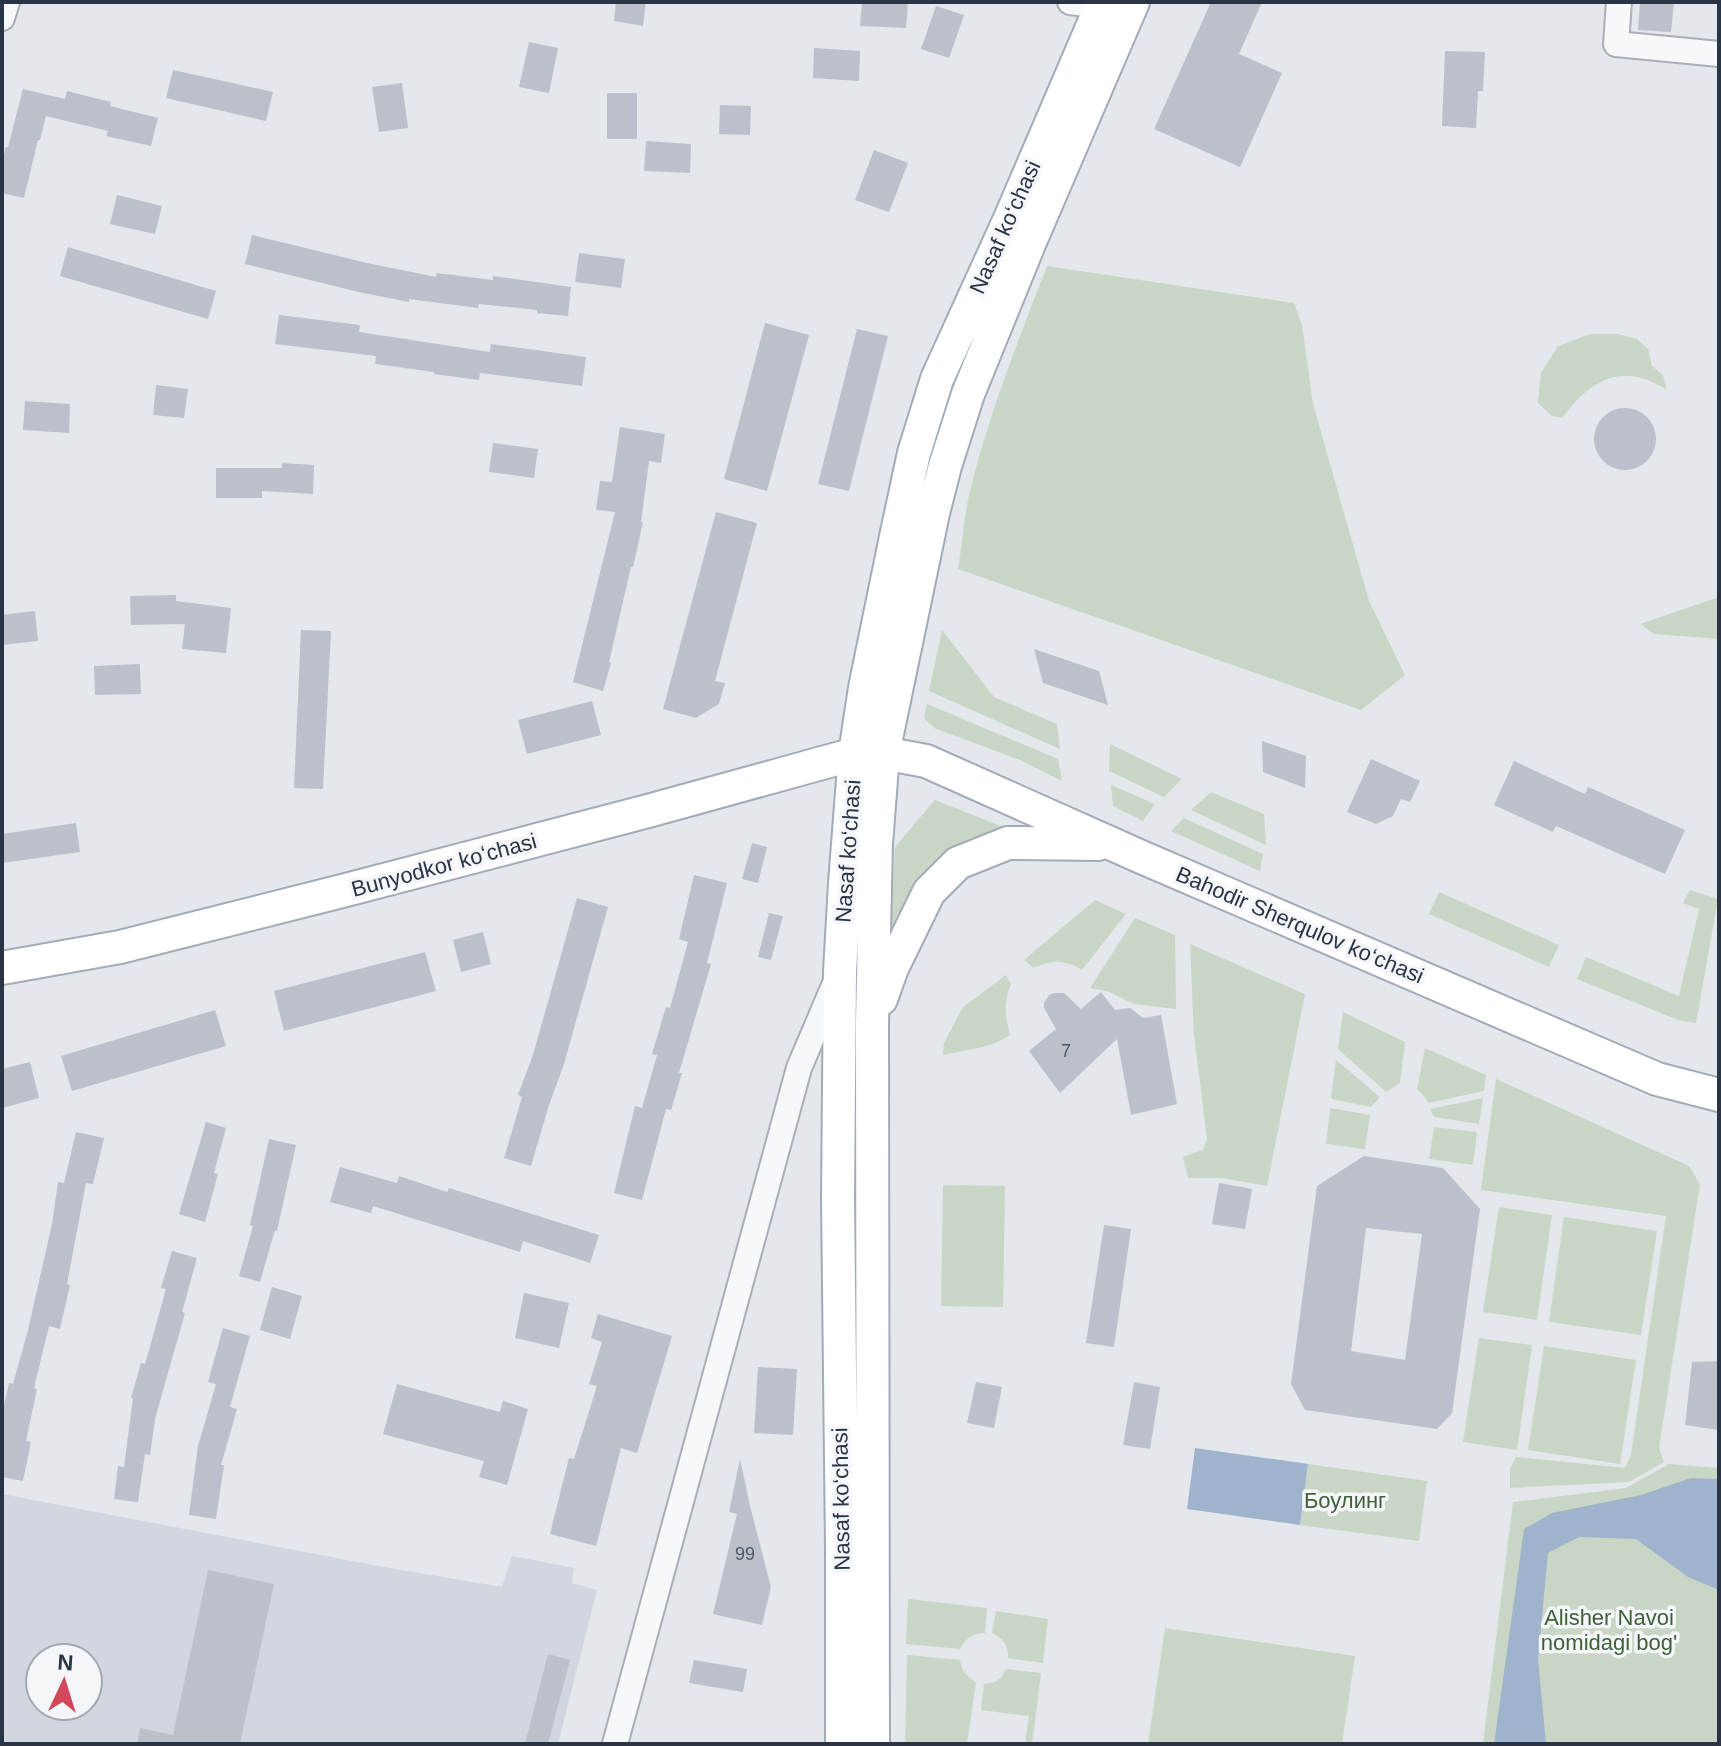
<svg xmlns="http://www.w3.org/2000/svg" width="1721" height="1746" viewBox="0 0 1721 1746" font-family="Arial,sans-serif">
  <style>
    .built { fill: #d2d6de; fill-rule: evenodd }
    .green { fill: #c9d6c5 }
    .water { fill: #9fb4cc }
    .building { fill: #bbc0ca; fill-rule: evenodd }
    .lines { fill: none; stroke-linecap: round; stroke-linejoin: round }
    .minor-casing { stroke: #a9aeb7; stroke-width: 28 }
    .major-casing { stroke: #a3abb8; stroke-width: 36 }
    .minor { stroke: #f7f8fa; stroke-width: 24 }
    .major { stroke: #fff; stroke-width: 32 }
    .labels { text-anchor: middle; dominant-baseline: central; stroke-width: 7; stroke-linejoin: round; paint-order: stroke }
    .number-label { font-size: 18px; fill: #4f5766 }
    .street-label { font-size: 22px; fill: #2b3445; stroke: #f4f6f9 }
    .park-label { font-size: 22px; fill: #3f6138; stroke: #f4f6f9 }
  </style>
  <rect width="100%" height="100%" fill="#e4e7ec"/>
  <path class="built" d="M2,1494l382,73 118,20 10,-31 62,12 -2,15 25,7 -39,154h-556zM40,1658h48v48h-48z"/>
  <path class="green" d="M1047,266l247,37 8,22 11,79 56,197 36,74 -44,35 -403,-141c4,-24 6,-50 11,-74 19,-79 49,-154 78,-229z
    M1590,334h28l19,5 11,10 4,17 11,9 4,15c-45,-29 -76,-11 -105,28l-10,-2 -14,-13 3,-30 17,-27z
    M1719,597v42l-65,-5 -14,-10z
    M942,630l52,67 63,27 3,25 -131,-58z
    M927,704l131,55 4,22 -42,-21 -86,-32 -10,-10z
    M1110,744l72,35 -18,18 -55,-26z
    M1111,785l44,19 -12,17 -30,-15z
    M1211,792l53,22 2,31 -75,-35z
    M935,800l89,35 -38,8 -96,102 5,-98z
    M1184,818l79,36 -3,17 -89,-40z
    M1690,890l28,9 -22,124 -18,-3 -101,-41 9,-22 93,39 20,-87 -16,-6z
    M1439,892l120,53 -10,22 -120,-53z
    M1095,900l31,14 -44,56c-17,-10 -30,-11 -48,-2l-10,-8z
    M1135,918l40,17 1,74 -42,-5 -27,-13 -17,-3z
    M1190,944l115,50 -38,192 -45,-8h-34l-5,-21 20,-7 4,-11 -13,-104z
    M1006,975l5,9c-8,21 -6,30 -1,51 -19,13 -44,15 -67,20l1,-12 19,-36z
    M1343,1012l62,30 -5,41 -14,9 -48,-43z
    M1425,1048l61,27 -2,16 -56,12 -4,-7 -7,-7z
    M1336,1060l44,37 -9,10 -40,-8z
    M1496,1079l193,87 11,18 -41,264 5,14 -35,20 -119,6v-19l6,-12 109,11 6,-13 35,-239 -185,-26z
    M1483,1098l-4,26 -45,-7 -4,-8z
    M1330,1108l40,7 -5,34 -39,-5z
    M1434,1127l43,5 -4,33 -44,-6z
    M943,1185l62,1 -2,121 -62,-1z
    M1499,1207l53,8 -15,105 -54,-8z
    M1564,1217l93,14 -16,104 -92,-13z
    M1479,1338l53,7 -15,105 -54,-8z
    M1544,1346l92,14 -16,104 -92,-14z
    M1308,1464l119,17 -8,60 -119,-16z
    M1669,1464l50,4v276h-236l30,-242 113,-14z
    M908,1599l79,9 -2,25c-13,0 -19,6 -25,16l-54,-5z
    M996,1611l52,8 -5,44 -35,-5c1,-13 -5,-19 -16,-25z
    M1165,1628l190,28 -13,88h-194z
    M907,1655l53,5c1,11 7,16 16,23l-9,61 -62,-1z
    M1006,1669l35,4 -9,71h-7l4,-28 -48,-6 3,-26c12,-1 17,-4 22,-15z"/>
  <path class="water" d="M1195,1448l113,16 -8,61 -113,-16z
    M1691,1478l28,1v111l-31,-13 -52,-38 -57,-2 -31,16 -10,106 8,85h-52l30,-215 28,-16 89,-18z"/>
  <path class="building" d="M616,2h30l-3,24 -29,-5z
    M862,2h46l-2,26 -46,-2z
    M1211,2h51l-23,52 43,19 -42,94 -86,-38z
    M1640,2h34l-3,30 -33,-2z
    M936,6l28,9 -15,43 -28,-9z
    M529,42l29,6 -9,45 -30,-6z
    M814,48l46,3 -1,30 -46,-3z
    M1445,51l40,1 -2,39h-5l-2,37 -34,-2z
    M173,70l100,22 -7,29 -100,-23z
    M402,83l6,45 -29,4 -7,-45z
    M23,89l42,10 2,-8 44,11 -1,4 48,12 -7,28 -45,-10 2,-5 -62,-15 -6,24h-2l-14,58 -22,-5v-30l4,-16h2z
    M607,93h30v46h-30z
    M720,105l31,1 -1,29 -31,-1z
    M646,141l45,3 -1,29 -46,-2z
    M874,150l34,13 -19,49 -34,-12z
    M117,195l45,11 -7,28 -45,-10z
    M252,235l115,28 69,14 1,-4 56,7v-4l78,11 -3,29 -31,-3v-3l-58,-6 -1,4 -69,-9v3l-46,-9 -118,-29z
    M68,247l148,44 -8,28 -148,-43z
    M579,253l46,6 -4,29 -46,-6z
    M279,315l81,10 -1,7 131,20 1,-8 95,13 -4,29 -102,-13 -1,7 -45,-6v-2l-59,-8 1,-8 -101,-12z
    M765,323l44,12 -42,156 -43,-12z
    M857,329l31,7 -39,155 -31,-7z
    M156,385l32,4 -4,29 -31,-3z
    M25,401l45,3 -1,29 -46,-3z
    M1594 439a31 31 0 1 1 62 0a31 31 0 1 1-62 0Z
    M620,427l45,7 -4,29 -12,-2 -8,61h2l-10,45h-2l-22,95 2,1 -8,28 -30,-9 42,-170 -19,-2 4,-29 12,1z
    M493,443l45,6 -4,29 -45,-6z
    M282,463l32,2 -1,29 -51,-3v7h-46v-30h66z
    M716,512l41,11 -42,158 10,2 -6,21 -23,14 -33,-9z
    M176,595v6l55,7 -5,45 -44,-4 3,-25 -54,1 -1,-29z
    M35,611l3,30 -36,4v-30z
    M301,630l30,1 -8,158 -29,-1z
    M1034,649l65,22 9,34 -65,-22z
    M140,664l1,30 -46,1 -1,-29z
    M592,701l9,34 -74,19 -9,-34z
    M1262,741l44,15 -1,32 -42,-16z
    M1371,759l49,22 -10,21 -9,-3 -8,17 -17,8 -29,-12z
    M1514,761l71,33 3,-7 97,43 -20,44 -109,-48 -3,6 -59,-27z
    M76,823l4,29 -78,11v-29z
    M752,843l15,4 -9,36 -16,-4z
    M694,875l33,8 -20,80 4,1 -32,109h3l-11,37 -5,-1 -24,91 -28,-7 21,-87 7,2 15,-53 -5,-1 14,-47 4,1 18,-66 -9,-3z
    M577,898l31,9 -44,157 -15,41 -18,61 -27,-8 18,-61 -4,-2 15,-40z
    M769,913l14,3 -12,44 -13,-3z
    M483,932l8,32 -30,8 -8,-32z
    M425,952l11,39 -152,40 -10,-40z
    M1101,992l14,18 15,-2 13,10 18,-3 16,89 -46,11 -14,-76 -57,54 -31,-42 27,-22 -12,-21v-5l5,-8 5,-2h10l17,16z
    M215,1010l11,36 -154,45 -11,-35z
    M30,1062l9,36 -37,10v-39z
    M206,1122l20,6 -12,45 4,1 -13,48 -26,-8z
    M76,1132l28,6 -11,46 -7,-1 -19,101 3,1 -10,44 -11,-3 -15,62 3,1 -11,52 5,1 -8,39 -21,-4v-62l7,-32 4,1 15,-54 24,-106 6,-42 6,1z
    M269,1139l27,6 -19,86 -2,-1 -15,52 -21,-6 14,-50 -3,-1z
    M1364,1156l79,12 37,41 -28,204 -15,16 -132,-19 -14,-26 26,-198zM1366,1228l56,6 -17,126 -54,-9z
    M340,1167l57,16 2,-7 48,16 2,-4 150,47 -9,28 -67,-22 -3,11 -147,-46 -2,7 -41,-11z
    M1219,1183l33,6 -7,40 -33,-5z
    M1104,1225l27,4 -17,118 -28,-4z
    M172,1251l25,7 -15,54 3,1 -30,106 -5,36 -5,-1 -7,48 -24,-3 4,-33 6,1 9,-69h-2l10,-35 4,1 21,-75 -5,-1z
    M272,1287l30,9 -12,43 -30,-9z
    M524,1293l45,10 -10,45 -44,-10z
    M598,1314l74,22 -35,117 -16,-5 -25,98 -46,-12 19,-76 5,1 23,-73 -8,-2 13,-42 -11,-4z
    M223,1328l27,8 -20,71 7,2 -16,56h3l-8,54 -27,-4 9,-69 18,-62 -8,-2z
    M1719,1361v69l-34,-5 7,-63z
    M758,1367l39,2 -4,66 -39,-2z
    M976,1382l26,5 -8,41 -27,-5z
    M1134,1382l26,5 -10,62 -27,-4z
    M397,1384l103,28 3,-11 25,8 -21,76 -28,-8 5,-16 -101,-27z
    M740,1459l10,47 21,81 -9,38 -49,-11 24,-100 -8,-2z
    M208,1570l66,14 -34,160h-103l3,-16 33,7z
    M548,1654l22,6 -22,84h-23z
    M694,1660l53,9 -4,23 -54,-9z"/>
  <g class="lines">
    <defs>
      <path id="minor" d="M1070,2l32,4
        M1619,2l-3,42 103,10
        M2,18l5,-16
        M615,1744l184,-676 37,-87"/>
      <path id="major" d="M2,968l118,-21 226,-57 302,-79 174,-48 33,-9 28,-1 43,8 213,95 518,223 62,16
        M881,999l11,-31 37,-76 29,-29 50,-20 90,1
        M842,1744v-197l-4,-348 2,-227 5,-89 10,-129 10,-66 31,-151 18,-84 23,-74 72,-158 94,-219
        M873,1744l-1,-720 4,-180 7,-91 50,-240 12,-47 23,-72 61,-150 104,-242"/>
    </defs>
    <use href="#minor" class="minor-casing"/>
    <use href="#major" class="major-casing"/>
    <use href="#minor" class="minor"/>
    <use href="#major" class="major"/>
  </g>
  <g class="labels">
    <g class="number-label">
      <text x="1066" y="1051">7</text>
      <text x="745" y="1554">99</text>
    </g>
    <g class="street-label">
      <text transform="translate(1005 227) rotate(-66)">Nasaf ko‘chasi</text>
      <text transform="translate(848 851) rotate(-86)">Nasaf ko‘chasi</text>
      <text transform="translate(444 865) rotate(-15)">Bunyodkor koʻchasi</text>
      <text transform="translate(1300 925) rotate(23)">Bahodir Sherqulov ko‘chasi</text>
      <text transform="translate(841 1499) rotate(-91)">Nasaf ko‘chasi</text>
    </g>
    <g class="park-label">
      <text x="1345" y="1500">Боулинг</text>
      <text x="1609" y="1617">Alisher Navoi<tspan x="1609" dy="25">nomidagi bog'</tspan></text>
    </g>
  </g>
  <rect width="1721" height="1746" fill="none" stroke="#2b3445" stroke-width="8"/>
  <g transform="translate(64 1682) rotate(4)"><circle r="38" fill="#f4f6f9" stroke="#a4a8b1" stroke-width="2"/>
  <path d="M0-6L14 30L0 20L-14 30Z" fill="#d1495b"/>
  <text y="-12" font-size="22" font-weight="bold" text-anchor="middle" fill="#2b3445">N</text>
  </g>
</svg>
